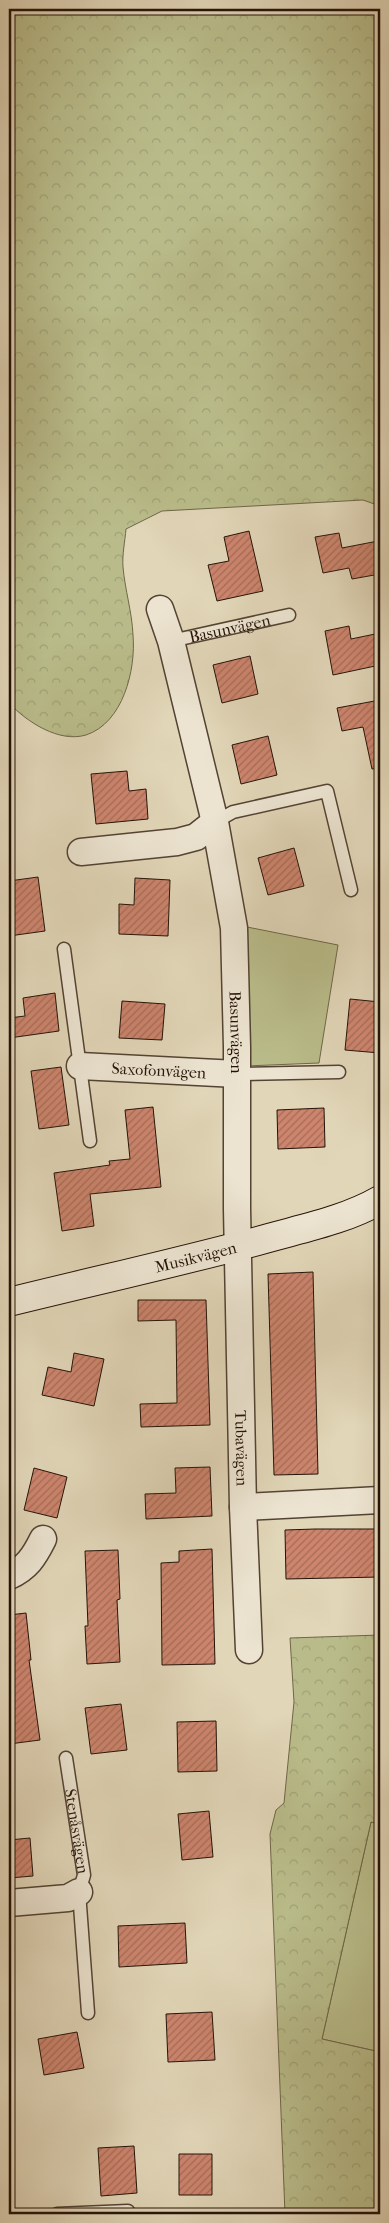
<svg xmlns="http://www.w3.org/2000/svg" width="389" height="2223" viewBox="0 0 389 2223" font-family="'IM FELL French Canon',serif">
  <style>
    .green { fill: #b9bc8a; stroke: #6e6748 }
    .forest { fill: url(#forest-crowns); stroke: #6e6748 }
    .building { fill: url(#building-hatch); stroke: #241207 }
    .lines { fill: none; stroke-linecap: round; stroke-linejoin: round }
    .lane-casing { stroke: #534333; stroke-width: 15 }
    .street-casing { stroke: #534333; stroke-width: 29 }
    .secondary-casing { stroke: #241207; stroke-width: 30 }
    .lane { stroke: #ece4d1; stroke-width: 12 }
    .street { stroke: #ece4d1; stroke-width: 26 }
    .secondary { stroke: #ece4d1; stroke-width: 28 }
    .labels { text-anchor: middle; dominant-baseline: central; stroke-width: 5; stroke-linejoin: round; paint-order: stroke }
    .street-label { font-size: 16px; fill: #241207; stroke: #ece4d1 }
  </style>
  <defs>
    <pattern id="forest-crowns" width="20" height="18" patternUnits="userSpaceOnUse" patternTransform="scale(1.25)"><rect width="20" height="18" fill="#b9bc8a"/><path d="M2 6a3 3 0 1 1 6 0M12 15a3 3 0 1 1 6 0" fill="none" stroke="#9fa176"/></pattern>
    <pattern id="building-hatch" width="6" height="6" patternUnits="userSpaceOnUse" patternTransform="scale(1.25)"><rect width="6" height="6" fill="#cd856e"/><path d="M-1 1l2-2M0 6l6-6M5 7l2-2" fill="none" stroke="#a66b58"/></pattern>
  </defs>
  <rect width="100%" height="100%" fill="#e1d6b8"/>
  <filter id="stains"><feTurbulence type="fractalNoise" baseFrequency=".004" numOctaves="4"/><feColorMatrix values="0 0 0 0 .2 0 0 0 0 .09 0 0 0 0 .02 0 0 0 .5 -.17"/></filter>
  <radialGradient id="worn" r=".72"><stop offset=".6" stop-color="#630" stop-opacity="0"/><stop offset="1" stop-color="#630" stop-opacity=".3"/></radialGradient>
  <path class="green" d="M247,927l91,18 -19,118 -73,3z
    M371,1822l9,2v228l-58,-13z"/>
  <path class="forest" d="M9,9h371v497l-17,-6 -201,11 -36,18c-1,12 -4,26 -3,38 2,23 9,45 10,68 3,35 -10,88 -47,100 -27,8 -59,-13 -77,-32z
    M380,1635v189l-9,-2 -49,217 58,13v162h-95l-15,-380 6,-24 8,-7 10,-101 -4,-64z"/>
  <path class="building" d="M249,531l14,60 -46,10 -9,-36 21,-4 -5,-24z
    M339,533l3,15 36,-7 2,33 -28,5 -3,-11 -26,5 -8,-36z
    M349,626l2,13 29,-6v32l-47,10 -8,-44z
    M250,656l8,38 -36,9 -9,-38z
    M380,700v68l-8,1 -9,-42 -21,4 -5,-23z
    M268,736l9,39 -36,9 -9,-39z
    M127,771l2,20 17,-2 2,30 -52,5 -5,-50z
    M294,848l10,38 -36,9 -10,-37z
    M38,877l7,54 -36,5v-55z
    M135,878l35,2 -2,56 -49,-2v-30l15,1z
    M55,993l4,38 -50,7v-20l16,-2 -2,-18z
    M350,999l30,3v51l-35,-3z
    M122,1001l43,3 -3,36 -43,-2z
    M61,1067l8,58 -30,4 -8,-58z
    M153,1107l8,80 -71,7 4,32 -32,5 -8,-58 56,-8 -1,-4 21,-2 -5,-49z
    M324,1108l1,39 -47,2 -1,-39z
    M313,1272l5,202 -44,1 -6,-201z
    M138,1300h68l4,125 -69,2 -1,-23 37,-1 -1,-83 -38,1z
    M74,1353l30,6 -10,47 -52,-11 6,-28 23,5z
    M210,1467l2,49 -66,3 -1,-25 31,-1 -1,-25z
    M34,1468l33,9 -10,41 -33,-8z
    M315,1529h65v48l-94,2 -1,-49z
    M212,1549l3,115 -53,1 -1,-102 18,-1v-11z
    M118,1550l2,49 -3,1 3,62 -33,2 -2,-38h3l-3,-75z
    M26,1613l5,47h-2l11,80 -31,4v-129z
    M121,1704l6,46 -36,4 -6,-46z
    M216,1721l1,50 -39,1 -1,-50z
    M209,1811l4,46 -31,3 -4,-46z
    M30,1838l3,38 -24,2v-38z
    M185,1923l2,40 -68,4 -1,-41z
    M212,2012l3,48 -47,2 -2,-48z
    M77,2032l7,36 -40,7 -6,-36z
    M134,2146l3,47 -36,3 -3,-48z
    M179,2154h33v41h-33z"/>
  <g class="lines">
    <defs>
      <g id="lane">
        <path id="s1" d="M171,641l118,-26"/>
        <path d="M215,822l18,-10 94,-21 24,99"/>
        <path d="M64,949l26,192"/>
        <path d="M237,1074l102,-2"/>
        <path id="s2" d="M66,1758l18,117 -5,17 9,121"/>
        <path d="M57,2214l71,-3"/>
      </g>
      <g id="street">
        <path id="s3" d="M160,609l11,32 44,181 19,106 3,119v162l6,298 6,143"/>
        <path d="M81,852l96,-10 19,-5 19,-15"/>
        <path id="s4" d="M80,1066l157,8"/>
        <path d="M243,1507l137,-7"/>
        <path d="M9,1576c18,-8 25,-19 34,-37"/>
        <path d="M9,1903l59,-5 11,-6"/>
      </g>
      <g id="secondary">
        <path id="s5" d="M9,1302c85,-21 171,-40 256,-63 39,-11 80,-19 115,-39"/>
      </g>
    </defs>
    <use href="#lane" class="lane-casing"/>
    <use href="#street" class="street-casing"/>
    <use href="#secondary" class="secondary-casing"/>
    <use href="#lane" class="lane"/>
    <use href="#street" class="street"/>
    <use href="#secondary" class="secondary"/>
  </g>
  <g class="labels">
    <g class="street-label">
      <text stroke="none"><textPath href="#s1" startOffset="60">Basunvägen</textPath></text>
      <text stroke="none"><textPath href="#s3" startOffset="432">Basunvägen</textPath></text>
      <text stroke="none"><textPath href="#s4" startOffset="79">Saxofonvägen</textPath></text>
      <text stroke="none"><textPath href="#s5" startOffset="192">Musikvägen</textPath></text>
      <text stroke="none"><textPath href="#s3" startOffset="848">Tubavägen</textPath></text>
      <text stroke="none"><textPath href="#s2" startOffset="74">Stenåsvägen</textPath></text>
    </g>
  </g>
  <rect width="389" height="2223" fill="none" stroke="#e1d6b8" stroke-width="30"/>
  <rect x="10" y="10" width="369" height="2203" fill="none" stroke="#241207" stroke-width="2.5"/>
  <rect x="15" y="15" width="359" height="2193" fill="none" stroke="#241207"/>
  <rect width="100%" height="100%" filter="url(#stains)"/>
  <rect width="100%" height="100%" fill="url(#worn)"/>
</svg>
